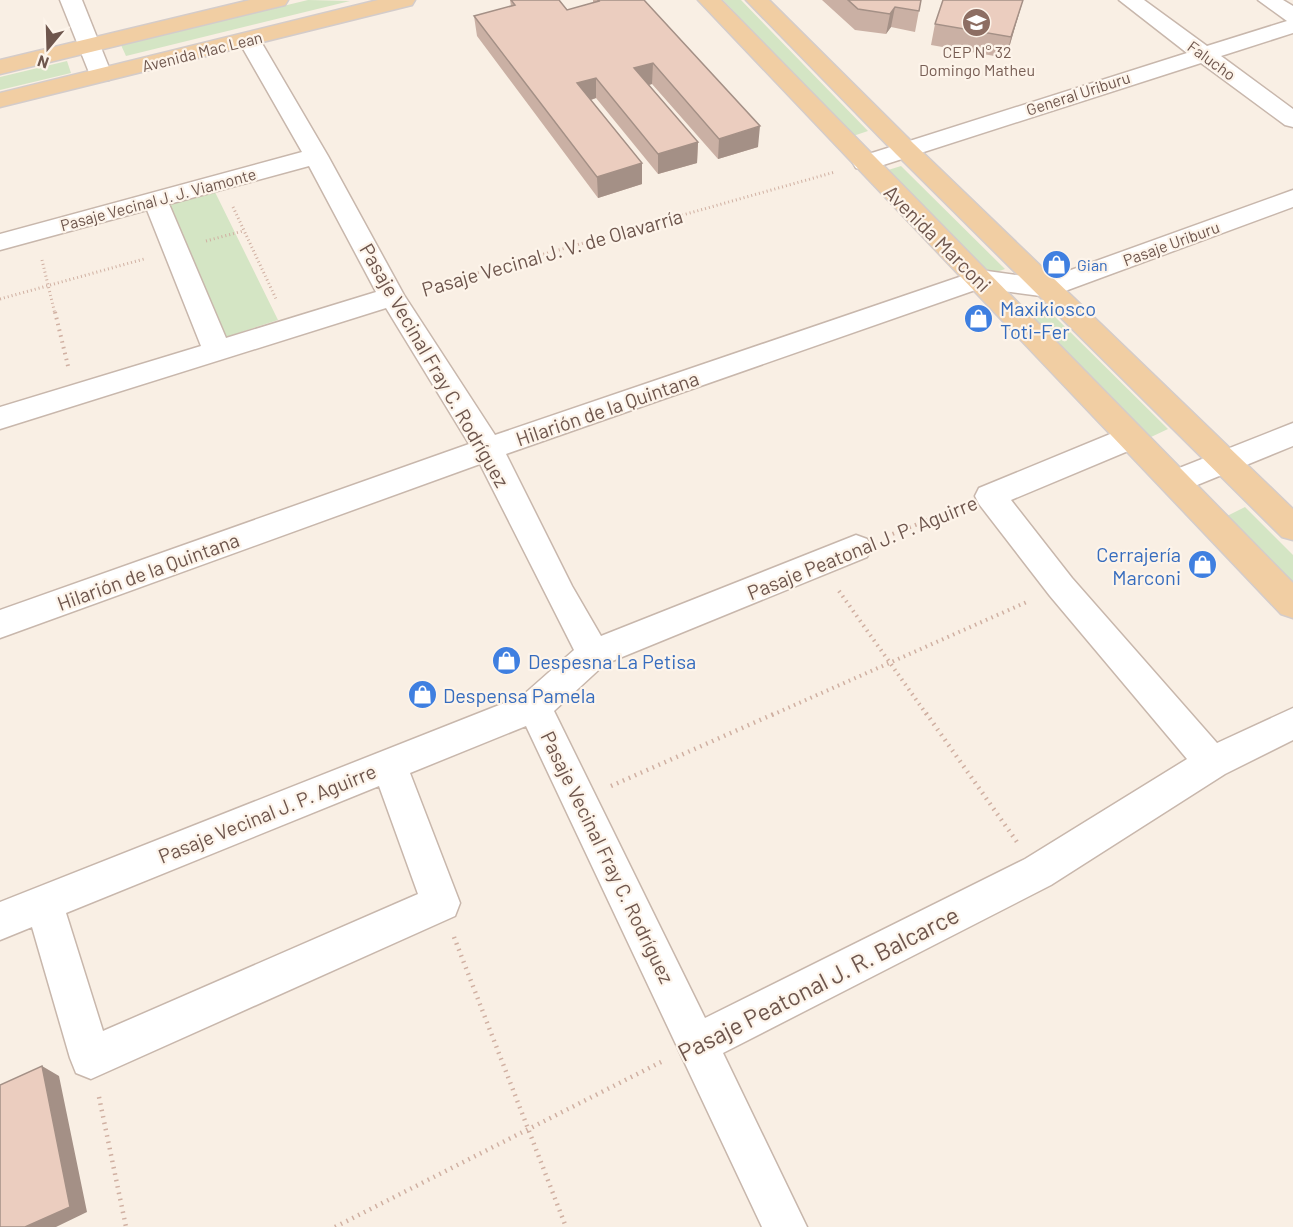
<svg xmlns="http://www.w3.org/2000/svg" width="1293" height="1227" viewBox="0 0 1293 1227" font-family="Barlow,sans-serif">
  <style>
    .green { fill: #d4e5c4 }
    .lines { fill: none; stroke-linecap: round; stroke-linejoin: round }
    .minor-casing { stroke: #c8b7ac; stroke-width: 3 }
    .major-casing { stroke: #d4ccca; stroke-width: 3 }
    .path-far2 { stroke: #d0b0a2; stroke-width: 3; stroke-dasharray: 1 3; stroke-linecap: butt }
    .path-far1 { stroke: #d0b0a2; stroke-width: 4; stroke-dasharray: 1.5 4.5; stroke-linecap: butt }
    .path { stroke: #d0b0a2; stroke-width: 4.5; stroke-dasharray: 1.5 5; stroke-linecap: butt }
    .minor { fill: #fff; fill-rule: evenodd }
    .major { fill: #f1cea3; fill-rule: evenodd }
    .wall { fill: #cab0a4 }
    .shaded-wall { fill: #a49086 }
    .building { fill: #ebcdbf; stroke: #a49086; stroke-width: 1.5 }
    .labels { text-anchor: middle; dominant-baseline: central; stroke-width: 4.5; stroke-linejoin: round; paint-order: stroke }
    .far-street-label { font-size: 16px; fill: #6e564d; stroke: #fdf4ea }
    .far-education-label { font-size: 16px; fill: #785e54; stroke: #fdf4ea }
    .far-shop-label { font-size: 16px; fill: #366cbe; stroke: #fdf4ea; text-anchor: start }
    .street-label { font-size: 20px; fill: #6e564d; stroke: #fdf4ea }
    .shop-label { font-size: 20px; fill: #366cbe; stroke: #fdf4ea; text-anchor: start }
    .near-street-label { font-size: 24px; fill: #6e564d; stroke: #fdf4ea }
  </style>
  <rect width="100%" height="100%" fill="#f9efe4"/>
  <path class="green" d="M308,0l42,1 -224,55 -5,-11z
    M723,0h18l127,131 -15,5z
    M67,61l4,12 -71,17v-13z
    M901,166l104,103 -17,6 -103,-104z
    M213,188l65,132 -58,19 -62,-135z
    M1040,302l128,127 -17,8 -128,-129z
    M1245,507l48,48v28l-66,-67z"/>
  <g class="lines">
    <defs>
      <path id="minor" d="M60,0h22l30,75 -3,5h-16l-3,-5z
        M1119,0h25l63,46 80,-25 -29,-21h25l10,6v27l-72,23 72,53v18l-8,-2 -84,-62 -327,105 -9,2 -9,-2 -3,-5 3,-5 331,-105z
        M249,33l8,2 3,5 68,116 76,139 91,140 476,-162 9,-3 66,9 247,-89v17l-236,87 -9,3 -67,-9 -475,166 66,132 29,50 255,-101 11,4 5,9 -5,9 -262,107 -51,47 151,307 320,-159 162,-100 -137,-163 -71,-92 -4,-8 4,-8 141,-58 10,-3 10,3 5,8 -5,8 -129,54 61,78 145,165 76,-35v32l-68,34 -174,111 -328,168 84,174h-45l-236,-501 -116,47 50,130 -5,13 -364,163 -15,-6 -6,-15 -38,-131 -32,13v-38l522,-206 52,-46 -94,-186 -480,174v-28l469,-166 -83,-136 -386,121v-22l201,-61 -54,-136 -147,40v-16l302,-82 -64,-112 3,-5zM309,166l67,126 -150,46 -57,-134zM379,786l39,108 -315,137 -37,-118z
        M1293,423v23l-118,48 -11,-4 -4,-8 4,-8z"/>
      <path id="major" d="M250,0h38l-3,5 -285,69v-14z
        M378,0h37l-3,5 -412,102v-14z
        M698,0h23l572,583v35l-12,-4z
        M746,0h23l145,144 379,365v31l-11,-3 -386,-383z"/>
    </defs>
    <use href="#minor" class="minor-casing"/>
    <use href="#major" class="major-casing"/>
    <path class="path-far2" d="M233,207l44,94
      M206,241l37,-10
      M42,260l13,54
      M424,288l411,-116
      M0,299l144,-40"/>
    <path class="path-far1" d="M55,312l13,54
      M887,536l72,-28
      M839,591l88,124
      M772,715l257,-114"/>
    <path class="path" d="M926,713l91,129
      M611,786l165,-73
      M454,937l112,290
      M99,1097l27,130
      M335,1227l328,-166"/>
    <use href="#minor" class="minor"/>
    <use href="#major" class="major"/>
  </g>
  <path class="wall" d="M510,0h49l8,10 26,-7v-3h51l114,147 -40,12 -66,-75 -3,1 49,57 -1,21 -39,11 -62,-76 -5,2 51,63v21l-44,14 -121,-162 -3,-20 37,-10z
    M822,0h99l-6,32 -24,-5 -5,7 -31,-4z
    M1023,0l-17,58 -75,-13 4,-21z"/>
  <path class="shaded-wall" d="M1023,0l-17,58 5,-21z
    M895,7l-4,20 -5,7 4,-20z
    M653,63l-1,21 -18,5v-21z
    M596,78v20l-18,6 -1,-21z
    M760,126l-2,21 -40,12 1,-20z
    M698,142l-1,21 -39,11v-20z
    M642,163v21l-44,14 -1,-21z
    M42,1066l17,10 28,136 -31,15h-31z"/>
  <path class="building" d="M511,0h48l8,10 32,-9 -1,-1h46l116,126 -41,13 -66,-76 -19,5 64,74 -40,12 -62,-76 -19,5 65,80 -45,14 -123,-161 41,-11z
    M848,0h73l-2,11 -24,-4 -5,7 -32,-5z
    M943,0h80l-12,37 -76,-13z
    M42,1066l28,141 -45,20h-25v-142z"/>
  <defs>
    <symbol id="school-disc" viewBox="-11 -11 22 22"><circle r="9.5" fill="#8d6e63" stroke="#fdf4ea"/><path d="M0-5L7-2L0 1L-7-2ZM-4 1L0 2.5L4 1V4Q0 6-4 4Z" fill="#fff"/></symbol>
    <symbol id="shop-disc" viewBox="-11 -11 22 22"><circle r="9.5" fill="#3f7fe0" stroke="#fdf4ea"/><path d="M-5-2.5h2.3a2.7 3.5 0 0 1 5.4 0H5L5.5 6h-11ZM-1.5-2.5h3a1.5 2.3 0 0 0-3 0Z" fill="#fff"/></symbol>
  </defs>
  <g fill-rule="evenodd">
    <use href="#school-disc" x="960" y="6" width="33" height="33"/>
    <use href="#shop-disc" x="1040" y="248" width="33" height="33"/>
    <use href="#shop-disc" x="962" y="302" width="33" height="33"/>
    <use href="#shop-disc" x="1186" y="548" width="33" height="33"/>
    <use href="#shop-disc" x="490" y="644" width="33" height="33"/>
    <use href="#shop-disc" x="406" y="678" width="33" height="33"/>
  </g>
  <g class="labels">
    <g class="far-street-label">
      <text transform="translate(202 51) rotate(-14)">Avenida Mac Lean</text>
      <text transform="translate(1212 60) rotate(36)">Falucho</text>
      <text transform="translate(1078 93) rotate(-18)">General Uriburu</text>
      <text transform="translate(158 199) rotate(-15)">Pasaje Vecinal J. J. Viamonte</text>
      <text transform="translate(1171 243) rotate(-20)">Pasaje Uriburu</text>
    </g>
    <g class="far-education-label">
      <text x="977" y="51">CEP N° 32<tspan x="977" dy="18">Domingo Matheu</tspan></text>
    </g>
    <g class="far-shop-label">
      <text x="1077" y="264">Gian</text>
    </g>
    <g class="street-label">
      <text transform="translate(938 238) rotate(45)">Avenida Marconi</text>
      <text transform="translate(552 252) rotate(-16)">Pasaje Vecinal J. V. de Olavarría</text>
      <text transform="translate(435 365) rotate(60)">Pasaje Vecinal Fray C. Rodríguez</text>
      <text transform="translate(607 408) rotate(-19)">Hilarión de la Quintana</text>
      <text transform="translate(862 547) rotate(-22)">Pasaje Peatonal J. P. Aguirre</text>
      <text transform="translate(148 571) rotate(-20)">Hilarión de la Quintana</text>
      <text transform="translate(267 813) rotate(-22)">Pasaje Vecinal J. P. Aguirre</text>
      <text transform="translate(608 857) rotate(64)">Pasaje Vecinal Fray C. Rodríguez</text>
    </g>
    <g class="shop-label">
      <text x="1000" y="308">Maxikiosco<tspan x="1000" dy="23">Toti-Fer</tspan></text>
      <text x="1181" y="554" text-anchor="end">Cerrajería<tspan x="1181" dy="23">Marconi</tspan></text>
      <text x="528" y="661">Despesna La Petisa</text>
      <text x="443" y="695">Despensa Pamela</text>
    </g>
    <g class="near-street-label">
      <text transform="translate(818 983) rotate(-27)">Pasaje Peatonal J. R. Balcarce</text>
    </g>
  </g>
  <g transform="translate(48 48) rotate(199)" stroke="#fdf4ea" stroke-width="4.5" paint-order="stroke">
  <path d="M0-4.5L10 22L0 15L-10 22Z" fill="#6e564d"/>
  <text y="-9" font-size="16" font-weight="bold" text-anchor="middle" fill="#6e564d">N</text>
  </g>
</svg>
